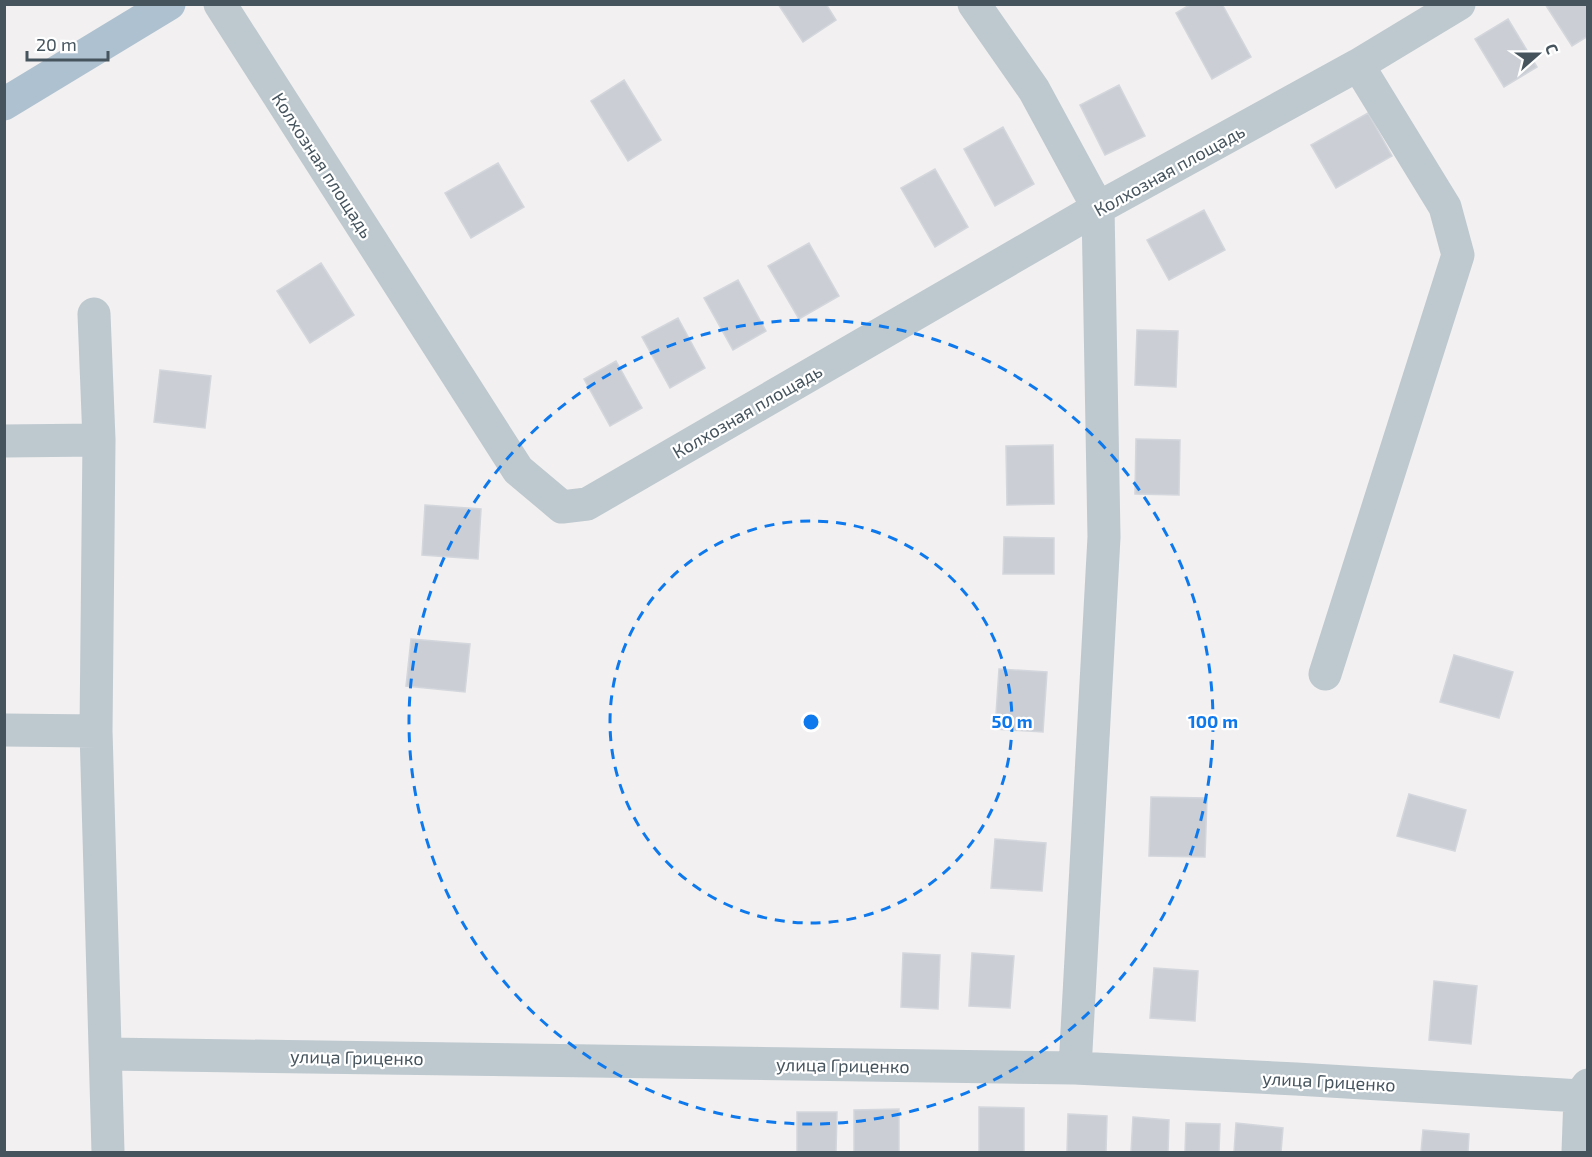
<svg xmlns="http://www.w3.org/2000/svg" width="1592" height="1157" viewBox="0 0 1592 1157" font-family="'Exo 2',sans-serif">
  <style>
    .building { fill: #cbcfd5; stroke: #d3d6dc; stroke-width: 1.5 }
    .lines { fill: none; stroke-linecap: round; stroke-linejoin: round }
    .minor { stroke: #bdc8cf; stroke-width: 33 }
    .major { stroke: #aec1d0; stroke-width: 33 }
    .ring { fill: none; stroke: #0e79ed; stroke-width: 3; stroke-dasharray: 10 8 }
    .labels { text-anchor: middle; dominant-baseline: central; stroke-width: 4.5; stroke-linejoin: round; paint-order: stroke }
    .street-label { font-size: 18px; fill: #46545e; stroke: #fff }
    .centre { fill: #0e79ed; stroke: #fff; stroke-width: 3 }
    .ring-label { font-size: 18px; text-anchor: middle; font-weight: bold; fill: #0e79ed; stroke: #fff; stroke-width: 4.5; stroke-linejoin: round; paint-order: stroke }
  </style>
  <rect width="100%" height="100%" fill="#f2f0f0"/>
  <path class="building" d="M778,4h48l10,16 -33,22z
    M1191,4h31l29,53 -39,22 -36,-66z
    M1545,4h43v32l-16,10z
    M1508,19l29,48 -33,20 -29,-48z
    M624,80l37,60 -33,21 -37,-60z
    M1119,85l26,51 -40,19 -25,-50z
    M1368,113l24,43 -56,32 -25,-43z
    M1003,127l31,57 -39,22 -31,-57z
    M498,163l26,44 -53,31 -26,-45z
    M935,169l33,58 -33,20 -34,-59z
    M1204,210l21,40 -56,30 -22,-40z
    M809,243l30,53 -40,23 -31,-53z
    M321,263l33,52 -44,28 -33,-52z
    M738,280l28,51 -33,19 -29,-52z
    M678,318l27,50 -35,20 -28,-51z
    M1137,330l41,1 -2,56 -41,-2z
    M616,361l26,47 -32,18 -26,-47z
    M160,370l51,6 -6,52 -51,-6z
    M1136,439l44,1 -1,55 -44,-1z
    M1053,445l1,59 -47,1 -1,-59z
    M425,505l56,4 -3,50 -56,-4z
    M1004,537l50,1v36h-51z
    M411,639l59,5 -5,48 -59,-6z
    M1454,655l59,17 -14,46 -59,-16z
    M999,669l48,3 -4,60 -48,-3z
    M1409,794l57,16 -11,41 -58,-15z
    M1151,797l56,1 -2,59 -56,-1z
    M995,839l51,4 -4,48 -51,-3z
    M903,953l37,2 -2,54 -37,-2z
    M972,953l42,3 -4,52 -41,-2z
    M1154,968l44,3 -3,50 -45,-3z
    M1434,981l43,5 -6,58 -42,-4z
    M979,1107l45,1v44h-45z
    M899,1109v43h-45v-42z
    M797,1112h40l-1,40h-39z
    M1068,1114l39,2 -1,36h-39z
    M1133,1117l36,3 -1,32h-37z
    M1186,1123l34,1 -1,28h-34z
    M1236,1123l47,5 -2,24h-47z
    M1423,1130l46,4 -1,18h-47z"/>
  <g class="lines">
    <path class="minor" d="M220,4l298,466 44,37 25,-3 511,-296 260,-143 101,-61
      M974,4l60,86 64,118 6,329 -29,531
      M94,314l5,126 -3,291 12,421
      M4,441l95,-1
      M1325,674l133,-419 -13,-48 -87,-142
      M4,730l92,1
      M107,1054l968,14 221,11 284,17
      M1578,1152l2,-56 8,-11"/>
    <path class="major" d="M4,104l165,-100"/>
  </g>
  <g class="ring">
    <circle cx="811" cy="722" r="201"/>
    <circle cx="811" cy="722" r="402"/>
  </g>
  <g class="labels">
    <g class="street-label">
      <text transform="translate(323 165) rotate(57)">Колхозная площадь</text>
      <text transform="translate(1169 170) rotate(-29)">Колхозная площадь</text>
      <text transform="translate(747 411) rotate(-30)">Колхозная площадь</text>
      <text transform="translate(357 1057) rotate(1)">улица Гриценко</text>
      <text transform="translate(843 1065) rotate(1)">улица Гриценко</text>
      <text transform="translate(1329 1081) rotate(3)">улица Гриценко</text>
    </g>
  </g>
  <circle cx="811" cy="722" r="9" class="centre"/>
  <g class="ring-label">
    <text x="1012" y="728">50 m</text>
    <text x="1213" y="728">100 m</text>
  </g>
  <rect width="1592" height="1157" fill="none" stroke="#46545e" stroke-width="12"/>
  <g transform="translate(1538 54) rotate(69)" stroke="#ffffff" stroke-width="4.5" paint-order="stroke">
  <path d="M0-4.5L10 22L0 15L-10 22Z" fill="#46545e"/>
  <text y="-9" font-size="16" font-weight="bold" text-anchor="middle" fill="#46545e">С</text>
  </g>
  <path d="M27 51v9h81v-9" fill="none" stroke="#46545e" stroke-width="3"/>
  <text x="36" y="51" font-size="18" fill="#46545e" stroke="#ffffff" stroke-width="4.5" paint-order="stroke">20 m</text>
</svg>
